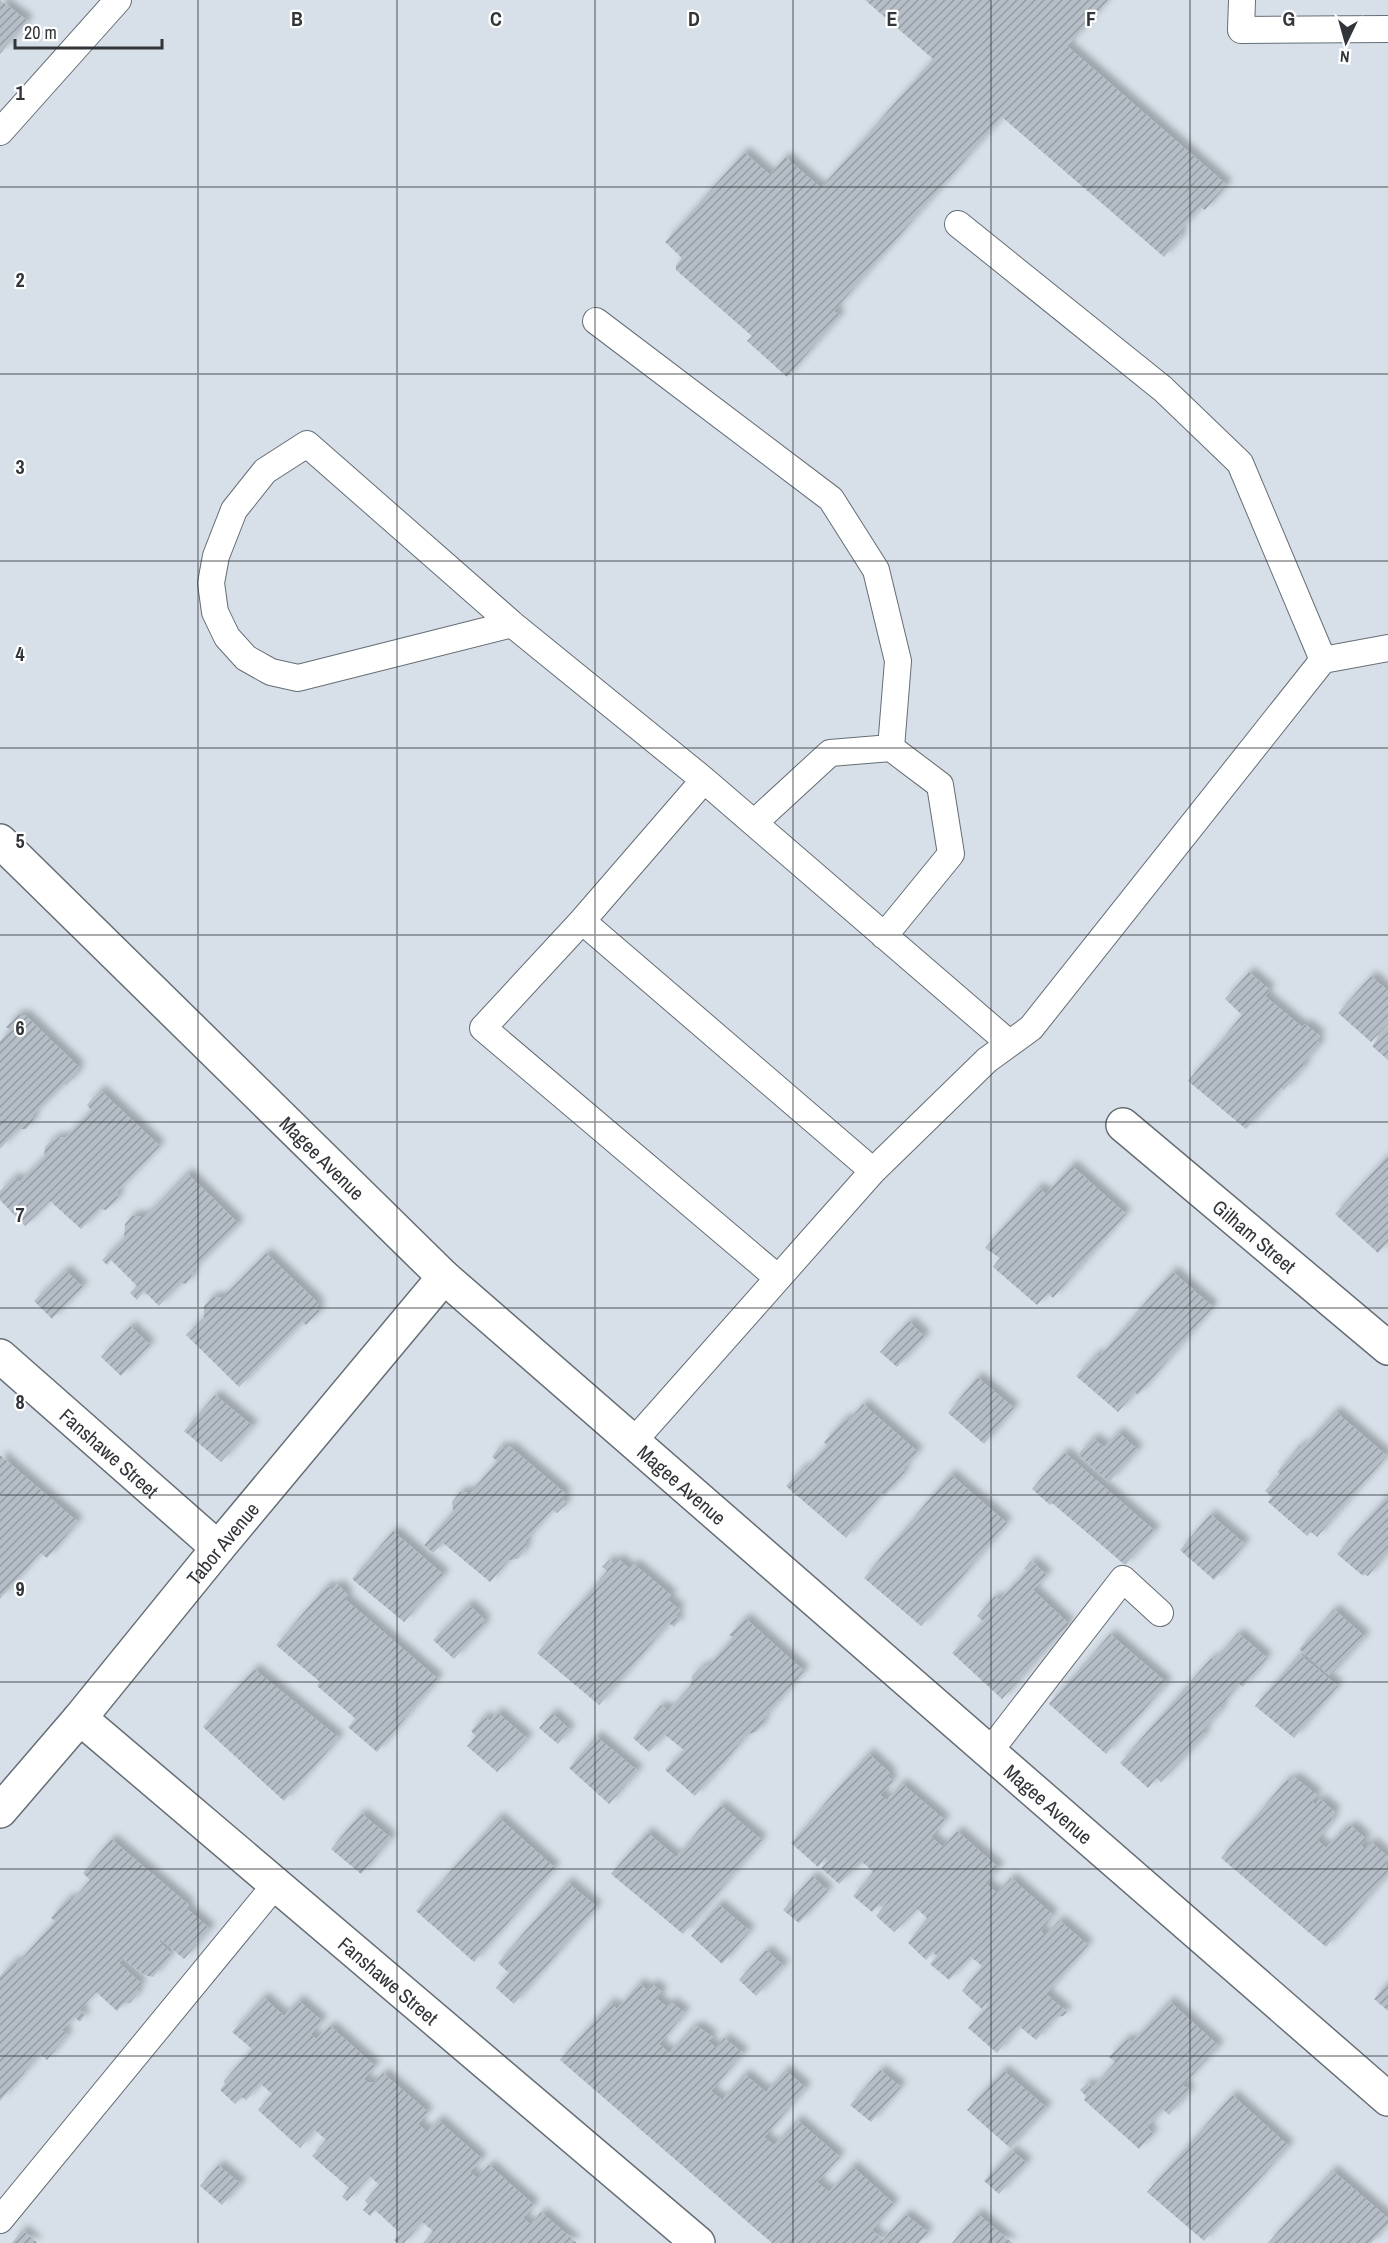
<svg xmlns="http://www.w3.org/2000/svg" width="1388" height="2243" viewBox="0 0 1388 2243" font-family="'Archivo Narrow',sans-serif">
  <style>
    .building { fill: url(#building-hatch); filter: url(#shadow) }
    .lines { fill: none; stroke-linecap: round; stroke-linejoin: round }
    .lane-casing { stroke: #656d75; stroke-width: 28 }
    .street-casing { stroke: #656d75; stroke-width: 36 }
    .lane { stroke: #fff; stroke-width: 26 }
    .street { stroke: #fff; stroke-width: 33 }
    .grid { fill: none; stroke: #323539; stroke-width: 1.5; stroke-opacity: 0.55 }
    .labels { text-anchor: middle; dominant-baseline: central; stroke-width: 4.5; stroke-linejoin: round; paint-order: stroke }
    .street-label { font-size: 20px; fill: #323539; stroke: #fff }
    .grid-label { font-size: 20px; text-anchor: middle; font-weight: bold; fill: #323539; stroke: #fff; stroke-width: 4.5; stroke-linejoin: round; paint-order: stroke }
  </style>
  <defs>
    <pattern id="building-hatch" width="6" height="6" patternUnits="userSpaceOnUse" patternTransform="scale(1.5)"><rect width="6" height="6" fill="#b5bec7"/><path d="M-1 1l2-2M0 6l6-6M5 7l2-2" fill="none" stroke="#949ba3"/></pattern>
    <filter id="shadow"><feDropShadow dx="5.5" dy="-5.5" stdDeviation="3" flood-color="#0004"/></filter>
  </defs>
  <rect width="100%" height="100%" fill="#d7e0e9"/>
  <path class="building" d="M0,0l28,21 -28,33z
    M865,0h243l-41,46 160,139 -22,25 -5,-3 -22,26 4,3 -18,21 -162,-140 -168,194 6,5 -53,61 -40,-36 5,-5 -76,-66v-5l6,-7 -17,-16 79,-90 26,23 15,-18 36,31 112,-129z
    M1249,972l21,18 -5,6 37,31 3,-3 15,12 -4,5 4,3 -17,20 2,2 -21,24 -3,-2 -35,41 -58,-48 54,-66 -17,-16z
    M1371,976l17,15v32l-17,19 -33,-29z
    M19,1014l3,3 3,-2 54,52 -3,4 2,2 -12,12 -2,-1 -31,31v6l-7,8h-7l-19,20v-108l10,-11 -4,-3z
    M1388,1026v34l-16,-14z
    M100,1090l60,56 -43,46 1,6 -12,12 -6,-1 -19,20 -31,-28 -25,25 -25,-26v-9l14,-14 5,5 25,-25 1,-10 8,-8 13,-2 25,-27 -4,-5z
    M1388,1155v86l-10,12 -43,-39z
    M1071,1165l55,49 -73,84 -5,-5 -11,12 -44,-38 7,-9 -15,-10 53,-61 8,7z
    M187,1173l52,51 -46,46 -2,8 -5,6 -5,-1 -22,23 -15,-15 -7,9 -7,-7 7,-7 -26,-26 -4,5 -5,-5 22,-22 1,-14 7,-8h13z
    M266,1253l53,51 -3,3 4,4 -14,14 -3,-3 -64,65 -53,-52 18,-17v-12l8,-9 10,1z
    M65,1270l18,17 -31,32 -18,-18z
    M1172,1271l41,36 -75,88 -3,-3 -17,20 -42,-36 20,-22 3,3z
    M909,1321l16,16 -28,30 -17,-15z
    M130,1326l20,19 -29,31 -20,-19z
    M977,1377l37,31 -30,36 -36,-31z
    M215,1395l38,31 -32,36 -37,-31z
    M863,1404l55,48 -15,17 2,3 -20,24 -3,-3 -36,45 -60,-52 17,-19 2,3 22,-25 -3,-3 21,-24 3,3z
    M1335,1411l52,45 -70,81 -6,-5 -4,4 -39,-34 4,-5 -7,-6 15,-17 -3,-2 23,-27 3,2z
    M1118,1432l20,18 -29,32 -31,-28 15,-16 11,9z
    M500,1446l6,4 3,-4 57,48 -4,5 5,4 -10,10 -5,-3 -26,30 -1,10 -7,9 -9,1 -19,22 -47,-39 -10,10 -9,-8 29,-34 -1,-9 8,-10h11l26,-31 -5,-4z
    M1064,1452l91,79 -30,34 -73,-62 -2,2 -18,-16z
    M0,1455l78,67 -31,36 -7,-5 -40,46z
    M950,1474l57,49 -86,103 -57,-48z
    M1388,1495v57l-20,24 -4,-2 -1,2 -26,-22z
    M1210,1514l35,30 -31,36 -34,-30z
    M393,1531l51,44 -40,47 -52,-43z
    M618,1559l12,10 4,-5 38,32 -4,4 12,10 -5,6 5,4 -6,7 -5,-4 -70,82 -62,-52 70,-82 -5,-4 7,-7 4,4z
    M1031,1561l16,14 -14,15 36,34 -67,75 -50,-46 31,-32 -6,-5 18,-20 4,4 28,-30 -3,-1z
    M337,1584l11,11 -3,4 93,80 -61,73 -29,-25 8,-8 -39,-33 3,-4 -44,-37 51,-60 5,5z
    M468,1604l17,16 -3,3 3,2 -31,34 -21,-19z
    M1334,1609l31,28 -35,39 -31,-27z
    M745,1618l59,53 -41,48v6l-7,7 -8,2 -53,62 -30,-26 19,-20 -19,-15 -16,17 -16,-14 28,-33 7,6 23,-26 1,-9 7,-7 10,-4 24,-28 -4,-2z
    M1238,1633l29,25 -24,29 -4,-3 -19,23 2,2 -20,23 4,2 -45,48 -5,-4 -8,10 -28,-25 91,-105 3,2z
    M1110,1634l57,49 -61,71 -57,-50z
    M1299,1654l39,32 -44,52 -39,-32z
    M254,1669l85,69 -55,63 -81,-74z
    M497,1712l31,27 -31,33 -30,-26 9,-10 -5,-5 13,-15 6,5z
    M552,1713l18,17 -12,14 -19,-16z
    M596,1736l42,35 -29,33 -40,-36z
    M868,1753l23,21 -3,3 5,4 -13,14 7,5 14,-17 44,37 -14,17 12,10 14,-16 42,37 -14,15 12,10 14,-15 42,37 -12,16 4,5 14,-16 29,25 -42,49 21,18 -4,4 -7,1 -20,23 -17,-14 -22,27 -29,-25 21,-24 -1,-2 -6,7 -20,-18 20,-25 -11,-9 -22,23 -19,-16 7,-8 -4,-4 -7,8 -18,-17 19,-25 -10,-9 -23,23 -18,-16 38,-47 -32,38 -3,-2 -7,7 -19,-16 20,-24 -5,-5 -6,-5 -23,22 -18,-16 7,-8 -3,-2 -7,9 -27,-24z
    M1294,1777l23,18 -5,6 3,4 5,-6 15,13 -4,7 2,1 -16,20 9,8 16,-19 3,2 5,-6 16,14 -5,6 4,4 6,-7 17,15 -2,9 2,8 -62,73 -105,-89 66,-79 3,3z
    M720,1805l42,35 -79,94 -72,-60 36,-42 29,25z
    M361,1813l30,25 -30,36 -30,-25z
    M498,1817l57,51 -81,94 -58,-51z
    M111,1839l78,66 -3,3 24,21 -26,30 -24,-20 -1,2 10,10 1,5 -17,21 -9,-2 -21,-17 -4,5 23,21 -6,6 3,2 -9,11h-6l-7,8 -21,-19 -17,18 6,5 -5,7 -6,-5 -7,8 -5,5 6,5 -21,25 -7,-6 -40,47v-125l14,-15 3,3 38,-43 -4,-3 8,-10 9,-10 4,3 18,-21 -7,-7z
    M812,1876l16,15 -29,32 -16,-13z
    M567,1882l30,25 -83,97 -18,-16 13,-15 -11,-10z
    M718,1904l32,27 -28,33 -31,-28z
    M766,1950l18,16 -28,30 -17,-16z
    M1388,1982v29l-14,-12z
    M639,1983l8,7 5,-6 10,8 -5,7 10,8 4,-5 14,11 -26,31 10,9 23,-26 1,2 4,-3 16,11 -5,4 8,7 8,-10 19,15 -32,38 11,9 22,-26 22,18 19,-22 21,18 -42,49 10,8 23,-25 43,37 -23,25 12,10 23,-26 42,38 -22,26 11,10 22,-26 23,18 -9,11h-147l-212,-183 50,-58 7,7z
    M263,1997l21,19 14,-16 24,21 -11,13 5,5 14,-13 45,40 -11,13 3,3 7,1 9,-10 45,39 -10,12 9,8 11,-12 44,39 -12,13 7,6 12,-13 45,40 -11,13 8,7 10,-13 36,31h-154l10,-12 -11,-9 -18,21h-7l-3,-3 6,-7 -25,-23 -5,6 -7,-6 5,-6 -3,-3 14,-16 -9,-9 -23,25 -5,-4 7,-9 -37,-32 14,-16 -11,-10 -15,18 -42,-38 14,-16 -11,-10 -15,16 -4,-3 -7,7 -15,-14 5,-6 -1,-3 28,-32 -20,-17z
    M1169,2001l50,45 -36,39 7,6 -21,24 -6,-6 -16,18 6,7 -14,15 -55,-49 2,-4 -6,-6 7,-7 6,4 22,-25 -6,-5 18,-19 5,4z
    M880,2070l21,17 -30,35 -21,-17z
    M1003,2070l44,38 -37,40 -43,-38z
    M1232,2095l57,51 -85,95 -57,-49z
    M1011,2150l16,13 -28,31 -15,-13z
    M218,2165l23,19 -19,21 -22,-19z
    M1332,2170l56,48v6l-17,19h-103z
    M977,2213l29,25 7,5h-61z
    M22,2230l16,13h-26z"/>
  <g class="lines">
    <defs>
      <path id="lane" d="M1242,0l-1,30 147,-1
        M0,132l118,-132
        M958,224l205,165 77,74 83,197 65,-12
        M596,321l235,178 45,71 22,91 -7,87
        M512,624l-214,54 -27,-6 -25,-14 -19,-21 -12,-25 -4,-29 5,-27 18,-46 31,-39 42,-27 205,180 192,156
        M754,823l76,-70 61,-5 49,37 11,69 -67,82
        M582,921l122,-141 305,263
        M778,1278l-295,-250 99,-107 291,250
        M633,1442l240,-271 114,-111 44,-32 292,-368
        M989,1752l134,-173 37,34
        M0,2220l276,-336"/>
      <g id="street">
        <path id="s1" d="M0,841l444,436 944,822"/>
        <path id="s2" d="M1123,1125l265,223"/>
        <path id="s3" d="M0,1356l218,192"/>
        <path id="s4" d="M80,1718l618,525"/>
        <path id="s5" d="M0,1811l80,-93 138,-170 226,-271"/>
      </g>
    </defs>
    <use href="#lane" class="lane-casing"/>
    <use href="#street" class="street-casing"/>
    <use href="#lane" class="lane"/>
    <use href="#street" class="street"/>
  </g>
  <path class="grid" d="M198,0v2243M397,0v2243M595,0v2243M793,0v2243M991,0v2243M1190,0v2243M0,187h1388M0,374h1388M0,561h1388M0,748h1388M0,935h1388M0,1122h1388M0,1308h1388M0,1495h1388M0,1682h1388M0,1869h1388M0,2056h1388"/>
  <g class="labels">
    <g class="street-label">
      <text stroke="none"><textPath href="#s1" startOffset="452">Magee Avenue</textPath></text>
      <text stroke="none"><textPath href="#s2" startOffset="172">Gilham Street</textPath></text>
      <text stroke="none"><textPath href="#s3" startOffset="146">Fanshawe Street</textPath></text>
      <text stroke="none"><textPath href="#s1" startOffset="938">Magee Avenue</textPath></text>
      <text stroke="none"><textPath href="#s5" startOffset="348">Tabor Avenue</textPath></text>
      <text stroke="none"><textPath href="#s1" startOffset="1424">Magee Avenue</textPath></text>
      <text stroke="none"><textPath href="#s4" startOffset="405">Fanshawe Street</textPath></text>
    </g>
  </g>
  <g class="grid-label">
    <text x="297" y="26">B</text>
    <text x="496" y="26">C</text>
    <text x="694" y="26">D</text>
    <text x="892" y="26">E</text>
    <text x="1091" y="26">F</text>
    <text x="1289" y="26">G</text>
    <text x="20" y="100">1</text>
    <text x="20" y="287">2</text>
    <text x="20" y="474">3</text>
    <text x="20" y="661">4</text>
    <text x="20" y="848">5</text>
    <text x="20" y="1035">6</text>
    <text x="20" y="1222">7</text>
    <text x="20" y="1409">8</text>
    <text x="20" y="1596">9</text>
  </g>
  <g transform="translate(1346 42) rotate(185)" stroke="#ffffff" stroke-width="4.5" paint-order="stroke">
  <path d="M0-4.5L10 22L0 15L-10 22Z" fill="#323539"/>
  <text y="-9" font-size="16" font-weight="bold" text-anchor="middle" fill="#323539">N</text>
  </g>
  <path d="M15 39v9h147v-9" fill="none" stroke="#323539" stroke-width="3"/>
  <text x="24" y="39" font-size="18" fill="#323539" stroke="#ffffff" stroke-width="4.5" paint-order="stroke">20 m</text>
</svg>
